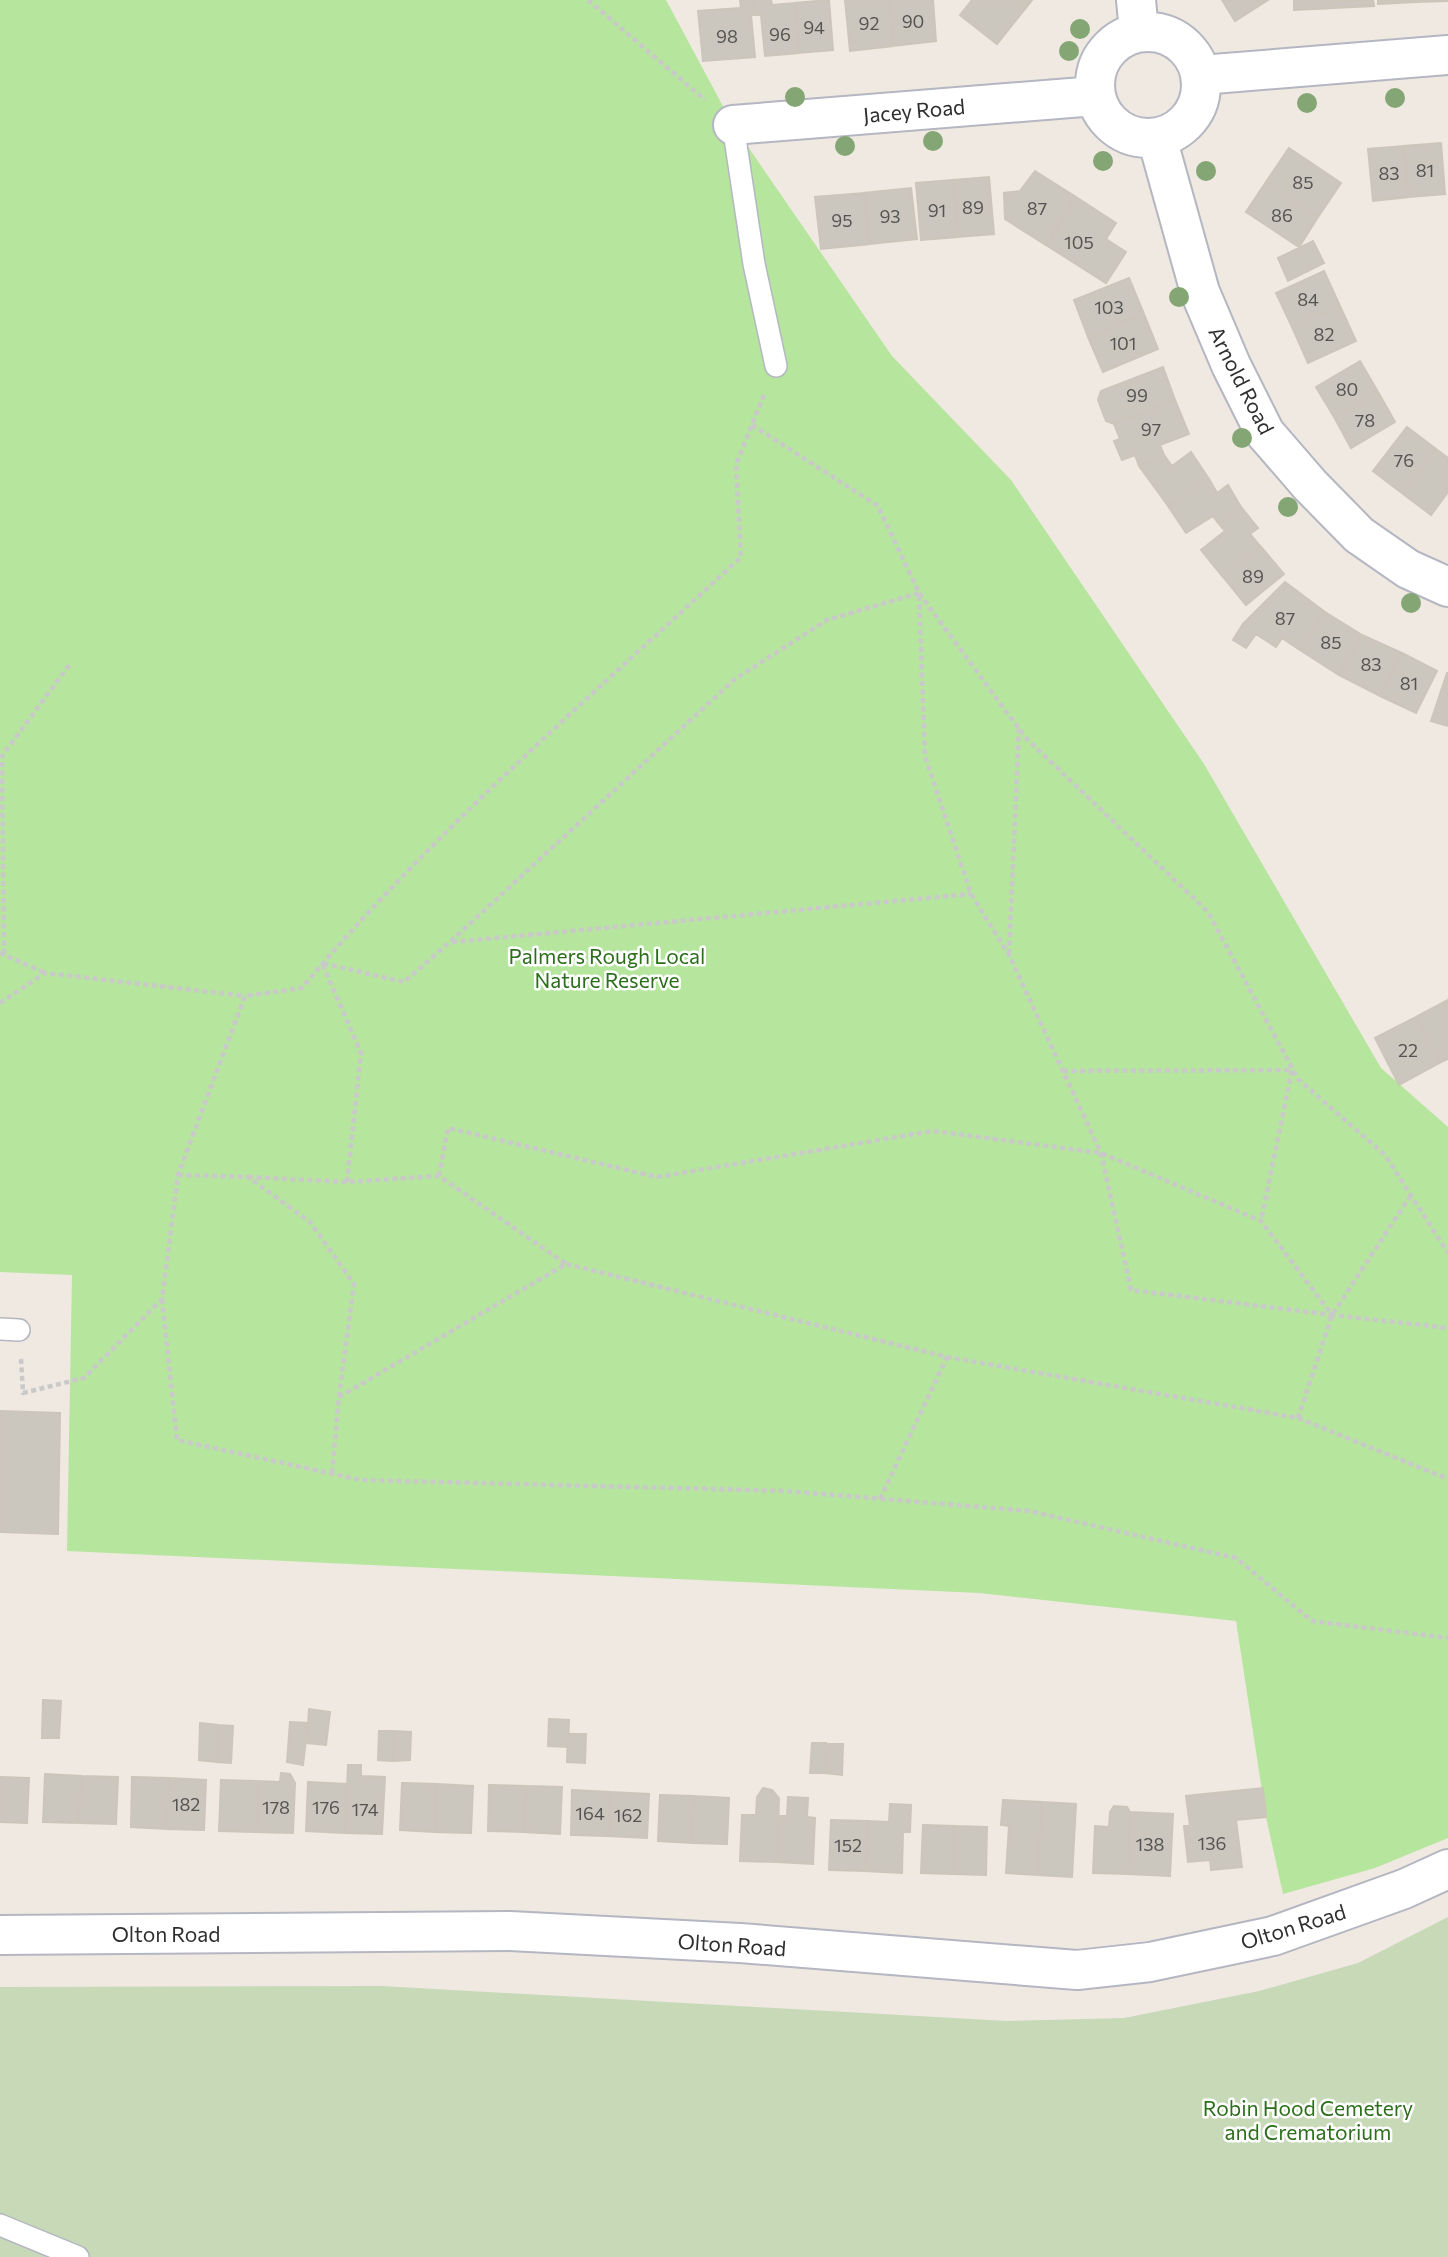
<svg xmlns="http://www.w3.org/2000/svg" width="1448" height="2257" viewBox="0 0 1448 2257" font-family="Commissioner,sans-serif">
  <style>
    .green { fill: #b6e59e }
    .cemetery { fill: #c8d9b8 }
    .building { fill: #cbc7bf; stroke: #cbc5ba; stroke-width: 2 }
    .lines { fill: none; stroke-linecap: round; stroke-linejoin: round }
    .service-casing { stroke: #b4b7c1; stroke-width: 24 }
    .minor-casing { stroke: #b4b7c1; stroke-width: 42 }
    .tertiary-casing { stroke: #b4b7c1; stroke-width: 42 }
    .path { stroke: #c9c9c9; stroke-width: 4.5; stroke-dasharray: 5 3.5; stroke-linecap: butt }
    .service { stroke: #fff; stroke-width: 21 }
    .minor { stroke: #fff; stroke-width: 38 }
    .tertiary { stroke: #fff; stroke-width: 38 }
    .tree { fill: #84a574 }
    .labels { text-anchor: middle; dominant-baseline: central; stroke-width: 5; stroke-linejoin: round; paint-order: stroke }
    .number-label { font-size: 18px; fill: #555452 }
    .street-label { font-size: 21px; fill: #2e2e2e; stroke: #fff }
    .park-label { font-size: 21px; fill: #2c6e1b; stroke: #fff }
  </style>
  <rect width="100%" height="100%" fill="#efe9e1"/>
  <path class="green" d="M0,0h666l67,125 159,231 119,124 193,284 177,304 67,59v711l-73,30 -92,26 -17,-77 -30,-196 -257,-28 -912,-42 5,-276 -72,-3z"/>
  <path class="cemetery" d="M1448,1917v340h-1448v-270l382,-1 625,35 117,-3 135,-27 99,-28z"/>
  <path class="building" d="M740,0h14l1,15h-4l4,42 -52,4 -5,-50 43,-3z
    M754,0h17l1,5 23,-2 4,50 -34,3 -4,-41h-6z
    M829,0l4,50 -34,3 -4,-50z
    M845,0h44l4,46 -43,5z
    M889,0h44l3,41 -43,5z
    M972,0h42l11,9 -28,35 -37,-29z
    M1014,0h18l-7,9z
    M1222,0h46l-33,21z
    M1294,0h40v8l-40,2z
    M1334,0h39l1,6 -40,2z
    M1378,0h38v2l-38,2z
    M1416,0h32v1l-32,1z
    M1441,143l4,51 -36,3 -5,-51z
    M1404,146l5,51 -36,4 -5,-52z
    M1289,148l52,35 -23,34 -52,-35z
    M1035,171l41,26 -30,48 -41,-26 -1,-26 16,-2z
    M989,177l5,57 -36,3 -5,-57z
    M953,180l5,57 -37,3 -5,-57z
    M1266,182l52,35 -19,30 -53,-35z
    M911,188l6,51 -47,5 -6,-51z
    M864,193l6,51 -49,5 -6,-52z
    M1076,197l40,26 -10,16 20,13 -20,31 -60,-38z
    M1313,241l11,22 -36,18 -10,-23z
    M1324,271l16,35 -48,21 -16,-34z
    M1129,278l15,36 -56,23 -14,-37z
    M1340,306l16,35 -48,22 -16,-36z
    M1144,314l14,35 -55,23 -15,-35z
    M1360,361l18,31 -44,25 -18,-30z
    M1163,367l12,33 -61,24 -8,-3 -8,-21 3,-9z
    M1378,392l17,30 -44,26 -17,-31z
    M1175,400l14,34 -29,11 4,10 -25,11 -4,-11 -13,5 -8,-19 6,-2 -6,-15z
    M1407,427l29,22 -34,44 -29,-22z
    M1436,449l12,9v34l-17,23 -29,-22z
    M1191,452l18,27 -41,27 -29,-40 25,-11 8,11z
    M1209,479l8,14 11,-8 13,22 -22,17 -6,-8 -27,17 -18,-27z
    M1241,507l17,21 -8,6 11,13 -38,30 -22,-27 24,-19 -6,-7z
    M1261,547l23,27 -38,31 -23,-28z
    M1285,582l40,30 -25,38 -18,-12 -6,9 -20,-13 -10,14 -13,-8 10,-16z
    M1325,612l37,23 -23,40 -39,-25z
    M1362,635l40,18 -22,43 -41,-21z
    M1402,653l35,18 -21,42 -36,-17z
    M1447,673h1v53l-17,-5z
    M1448,1000v59l-7,3 -25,-45z
    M1416,1017l25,45 -42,23 -24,-47z
    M0,1411l60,2 -2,121 -58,-2z
    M43,1700l18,1 -2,37h-17z
    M309,1709l21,3 -4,33 -19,-2z
    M549,1719l20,1 -1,27 -20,-1z
    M290,1722l18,1 -5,42 -16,-3z
    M200,1723l18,2 -2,37 -17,-2z
    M218,1725l15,1 -2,37 -15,-1z
    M379,1731h15l-1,30 -15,-1z
    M394,1731l17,1 -1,28 -17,1z
    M568,1734h18l-1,29 -18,-1z
    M812,1743h14l-1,30h-15z
    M826,1743l17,1 -1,31 -17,-2z
    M348,1765h13v11l24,1 -3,57 -37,-1z
    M281,1773l9,1 5,9 -2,50 -37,-1 2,-51 22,1z
    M45,1774l36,2 -2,47 -36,-1z
    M81,1776l37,1 -2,47 -37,-1z
    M0,1777l29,1 -2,45 -27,-1z
    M132,1777l37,1 -2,51 -36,-2z
    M169,1778l37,2 -2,50 -37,-1z
    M221,1780l37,1 -2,51 -37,-1z
    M308,1782l39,2 -2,49 -39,-2z
    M402,1783l35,1 -2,48 -35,-2z
    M437,1784l36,2 -2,47 -36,-1z
    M489,1785l37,1 -2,46 -36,-1z
    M526,1786l36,1 -2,47 -36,-2z
    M763,1788l9,2 7,8 -2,64 -37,-1 2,-46h14l1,-18z
    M1263,1788l3,29 -30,3 6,47 -31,3 -1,-10 -22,2 -4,-36h6l-4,-30z
    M572,1790l38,2 -2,44 -37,-1z
    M610,1792l39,2 -2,44 -39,-2z
    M660,1795l34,1 -2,47 -34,-2z
    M694,1796l35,2 -2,46 -35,-1z
    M788,1797l20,1 -1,19 8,1 -2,46 -36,-2 2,-46h8z
    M1003,1800l39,2 -4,73 -32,-2 3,-47 -8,-1z
    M1042,1802l34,2 -4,73 -34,-2z
    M890,1804l21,1 -1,27h-7l-1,41 -36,-2 2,-50 21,1z
    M1114,1806l13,1 3,5 -2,62 -35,-1 2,-47 14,1 1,-15z
    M1130,1812l43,2 -3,62 -42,-2z
    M831,1820l37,1 -2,50 -37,-1z
    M923,1825l32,1 -2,48 -32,-1z
    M955,1826l32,1 -1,48 -33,-1z"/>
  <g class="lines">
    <defs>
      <path id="service" d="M733,125l21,139 22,102
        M0,1329l19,1
        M0,2225l78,32"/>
      <path id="minor" d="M1136,0l3,32
        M1095 85a53 53 0 1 1 106 0a53 53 0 1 1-106 0Z
        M1201,75l247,-20
        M733,125l362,-29
        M1157,138l43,154 31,73 34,68 45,52 49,50 49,34 40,18"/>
      <path id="tertiary" d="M0,1935l510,-4 230,12 337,27 73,-8 123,-26 131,-47 44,-20"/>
    </defs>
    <use href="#service" class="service-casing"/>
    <use href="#minor" class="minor-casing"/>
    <use href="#tertiary" class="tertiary-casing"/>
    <path class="path" d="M588,0l117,100
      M752,425l126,81 41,87 100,136 7,9 182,174 90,167 87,76 63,98
      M452,942l519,-48
      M0,953l45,20
      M4,954l-2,-198 68,-92
      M1009,954l10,-225
      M0,1003l45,-30 200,23
      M1063,1071l229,-1 -31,151
      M178,1175l70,2 62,45 44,62 -15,112
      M439,1176l9,-48 209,49 276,-46 168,22 160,68 71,94 116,13
      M248,1177l99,5 92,-6 127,88
      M347,1182l14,-129 -39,-90 82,19 46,-40 285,-263 92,-59 92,-27 6,163 46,138 38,61 92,198 30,137 201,25
      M162,1299l15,141 184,40 425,11 243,20 207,47 76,63 136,17
      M21,1359l2,34 61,-15 78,-79 16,-124 67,-179 57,-8c130,-156 291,-293 439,-431l-5,-92 29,-73
      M1298,1418l34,-103 79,-120
      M332,1473l7,-76 227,-133 381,93 351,61 150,61
      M880,1499l67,-142"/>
    <use href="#service" class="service"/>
    <use href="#minor" class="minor"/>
    <use href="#tertiary" class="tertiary"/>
  </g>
  <g class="tree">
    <circle cx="1080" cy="29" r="10"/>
    <circle cx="1069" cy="51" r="10"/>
    <circle cx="795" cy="97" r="10"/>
    <circle cx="1395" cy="98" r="10"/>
    <circle cx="1307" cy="103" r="10"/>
    <circle cx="933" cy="141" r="10"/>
    <circle cx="845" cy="146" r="10"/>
    <circle cx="1103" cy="161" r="10"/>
    <circle cx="1206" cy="171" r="10"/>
    <circle cx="1179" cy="297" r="10"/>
    <circle cx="1242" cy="438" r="10"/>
    <circle cx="1288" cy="507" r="10"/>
    <circle cx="1411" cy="603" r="10"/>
  </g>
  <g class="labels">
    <g class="number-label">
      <text x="913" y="21">90</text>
      <text x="869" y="23">92</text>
      <text x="814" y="27">94</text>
      <text x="780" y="34">96</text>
      <text x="727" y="36">98</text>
      <text x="1425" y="170">81</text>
      <text x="1389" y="173">83</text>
      <text x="1303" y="182">85</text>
      <text x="973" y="207">89</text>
      <text x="1037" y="208">87</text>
      <text x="937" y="210">91</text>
      <text x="1282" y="215">86</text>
      <text x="890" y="216">93</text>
      <text x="842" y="220">95</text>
      <text x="1079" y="242">105</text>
      <text x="1308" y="299">84</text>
      <text x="1109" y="307">103</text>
      <text x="1324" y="334">82</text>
      <text x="1123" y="343">101</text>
      <text x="1347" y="389">80</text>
      <text x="1137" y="395">99</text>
      <text x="1365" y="420">78</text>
      <text x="1151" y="429">97</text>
      <text x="1404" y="460">76</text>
      <text x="1253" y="576">89</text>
      <text x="1285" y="618">87</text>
      <text x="1331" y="642">85</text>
      <text x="1371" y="664">83</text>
      <text x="1409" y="683">81</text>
      <text x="1408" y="1050">22</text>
      <text x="186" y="1804">182</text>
      <text x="276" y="1807">178</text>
      <text x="326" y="1807">176</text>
      <text x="365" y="1809">174</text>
      <text x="590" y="1813">164</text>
      <text x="628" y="1815">162</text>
      <text x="1212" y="1843">136</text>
      <text x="1150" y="1844">138</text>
      <text x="848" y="1845">152</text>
    </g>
    <g class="street-label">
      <text transform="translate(914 110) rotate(-5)">Jacey Road</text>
      <text transform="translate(1242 380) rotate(63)">Arnold Road</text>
      <text transform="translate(1293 1926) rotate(-17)">Olton Road</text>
      <text x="166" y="1933">Olton Road</text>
      <text transform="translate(732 1944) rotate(4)">Olton Road</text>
    </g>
    <g class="park-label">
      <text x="607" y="955">Palmers Rough Local<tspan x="607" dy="24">Nature Reserve</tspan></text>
      <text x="1308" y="2107">Robin Hood Cemetery<tspan x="1308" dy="24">and Crematorium</tspan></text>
    </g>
  </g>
</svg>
